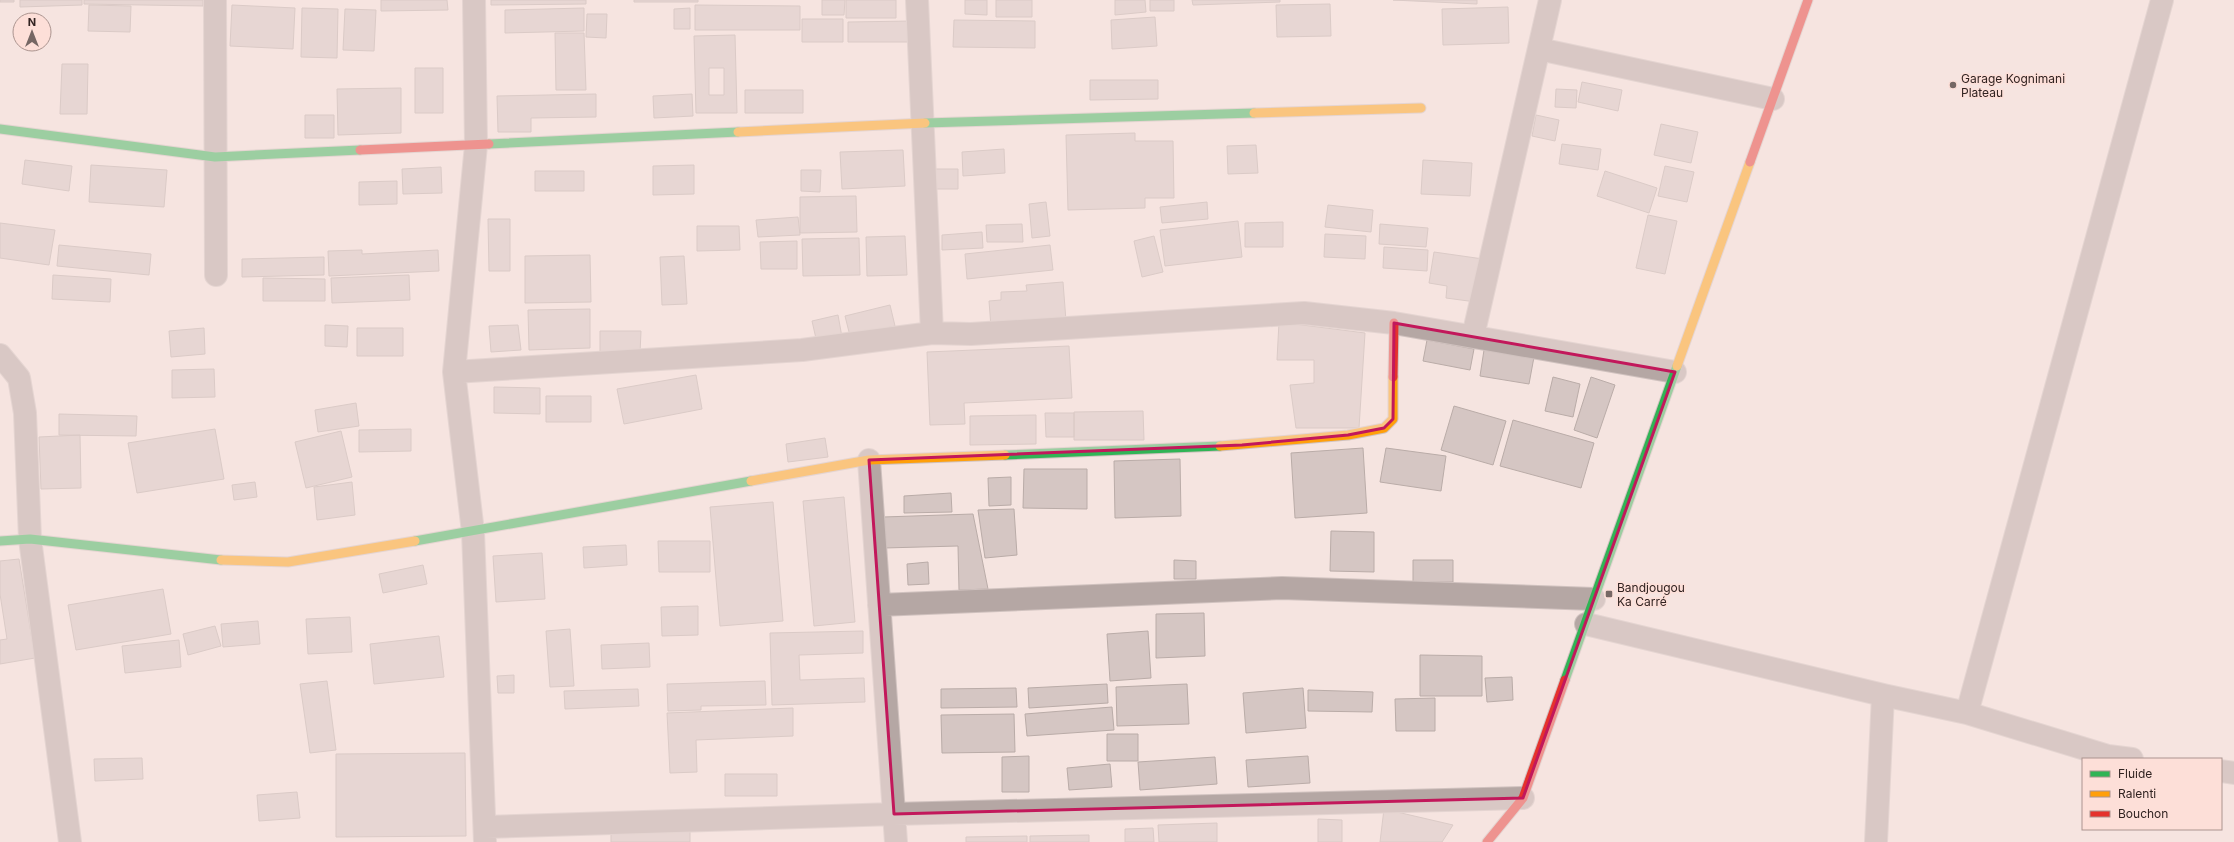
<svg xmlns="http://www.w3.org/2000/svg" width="2234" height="842" viewBox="0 0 2234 842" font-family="Inter,sans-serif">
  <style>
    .building { fill: #d5c6c3; stroke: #baaca8; fill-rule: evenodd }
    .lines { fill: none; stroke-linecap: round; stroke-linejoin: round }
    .street-casing { stroke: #d0c2bf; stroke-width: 24 }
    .fast-casing { stroke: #d0c2bf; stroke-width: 11 }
    .slow-casing { stroke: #d0c2bf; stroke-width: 11 }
    .jam-casing { stroke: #d0c2bf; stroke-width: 11 }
    .street { stroke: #b5a7a4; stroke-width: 22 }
    .fast { stroke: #30b455; stroke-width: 9 }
    .slow { stroke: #ff9f0a; stroke-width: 9 }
    .jam { stroke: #e5322d; stroke-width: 9 }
    .marked { fill: none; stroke: #c2185b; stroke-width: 3; stroke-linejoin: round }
    .poi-dot { fill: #766764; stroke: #fddfd8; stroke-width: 1.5 }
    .labels { text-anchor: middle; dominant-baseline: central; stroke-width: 3; stroke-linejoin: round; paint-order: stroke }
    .poi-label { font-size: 12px; fill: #312321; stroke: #fddfd8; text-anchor: start }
  </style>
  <rect width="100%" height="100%" fill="#f5e4e0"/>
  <path class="building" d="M0,0h14v2h-14z
    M20,0h62v5l-62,2z
    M84,0h119v6l-119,-2z
    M381,0h66l1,10 -67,1z
    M491,0h95v4l-95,1z
    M634,0h64v2h-64z
    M822,0h23l-1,15h-22z
    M846,0h50v18h-50z
    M965,0h22v15l-22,-1z
    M996,0h36v17h-36z
    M1115,0h30l1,12 -31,3z
    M1150,0h24v11h-24z
    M1192,0h88v2l-87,3z
    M1393,0h84v4z
    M1330,4l1,32 -54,1 -1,-32z
    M89,5l42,1 -1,26 -42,-1z
    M232,5l63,3 -2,41 -63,-3z
    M695,5l105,1v24h-105z
    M1508,7l1,36 -66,2 -1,-36z
    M302,8l36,1 -1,49 -36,-1z
    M584,8v23l-79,2v-23z
    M690,8v21h-16v-20z
    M345,9l31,1 -2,41 -31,-1z
    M587,14h20l-1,24 -20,-1z
    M1155,17l2,29 -45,3 -1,-29z
    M802,19h41v23h-41z
    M954,20l81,1v27l-82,-1z
    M912,21l1,21h-65v-20z
    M555,33h29l2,57h-30z
    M735,35l2,78h-41l-2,-77zM709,68h15v27h-15z
    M62,64h26l-1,50h-27z
    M415,68h28v45h-28z
    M1090,80h68v19l-68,1z
    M1582,82l40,8 -4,21 -40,-9z
    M401,88v45l-63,2 -1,-46z
    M1556,89l21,1 -1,18 -21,-1z
    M745,90h58v23h-58z
    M596,94v23l-65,1v14h-33l-1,-36z
    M692,94l1,22 -39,2 -1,-22z
    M305,115h29v23h-29z
    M1536,115l23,5 -4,21 -23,-5z
    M1661,124l37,8 -7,31 -37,-8z
    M1135,133v8h38l1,57h-29v10l-77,2 -2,-75z
    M1562,144l39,5 -3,21 -39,-6z
    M1256,145l2,28 -30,1 -1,-28z
    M1004,149l1,24 -42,3 -1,-24z
    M903,150l2,36 -63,3 -2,-37z
    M25,160l47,6 -3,25 -47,-7z
    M1423,160l49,3 -2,33 -49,-2z
    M91,165l76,5 -3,37 -75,-5z
    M694,165v29l-41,1v-29z
    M1665,166l29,6 -7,30 -29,-6z
    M441,167l1,26 -39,1 -1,-25z
    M934,169h24v20h-23z
    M801,170h20l-1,22 -19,-1z
    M535,171h49v20h-49z
    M1605,171l52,17 -8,25 -52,-17z
    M397,181v23l-38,1v-23z
    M856,196l1,36 -57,1v-36z
    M1046,202l4,34 -18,2 -3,-34z
    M1207,202l1,17 -46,4 -2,-16z
    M1328,205l45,5 -2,22 -46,-5z
    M1648,215l29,6 -12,53 -29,-6z
    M798,217l2,18 -42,2 -2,-17z
    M488,219h22v52h-21z
    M1238,221l4,36 -77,9 -5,-36z
    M1283,222v25h-38v-24z
    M0,223l55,7 -6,35 -49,-7z
    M1022,224l1,18h-36l-1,-17z
    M1380,224l48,4 -2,19 -47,-3z
    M697,226h42l1,24 -43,1z
    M982,232l1,16 -41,2v-15z
    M1325,234l41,2 -1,23 -41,-2z
    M905,236l2,39 -40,1 -1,-39z
    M1154,236l9,36 -21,5 -8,-36z
    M859,238l1,37 -57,1 -1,-37z
    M797,241v28h-36l-1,-27z
    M59,245l92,9 -2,21 -92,-9z
    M1050,245l3,25 -86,9 -2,-25z
    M1384,247l44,3 -1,21 -44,-3z
    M362,250v4l76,-4 1,21 -110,5 -1,-25z
    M1434,252l49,7 -7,43 -30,-4 1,-12 -18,-3z
    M590,255l1,47 -66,1v-47z
    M684,256l3,48 -25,1 -2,-48z
    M324,257v18l-82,2v-18z
    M53,275l58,4 -1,23 -58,-3z
    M409,275l1,25 -78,3 -1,-25z
    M263,278l62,1v22h-62z
    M1063,282l3,39 -75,6 -2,-26 12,-1v-8l26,-1 -1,-6z
    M890,305l5,21 -45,10 -5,-20z
    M590,309v39l-61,2 -1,-40z
    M838,315l4,22 -25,6 -5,-22z
    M1279,322l86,11 -6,95h-63l-6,-43 24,-2v-23h-37z
    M325,325l23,1 -1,21 -22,-1z
    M518,325l3,25 -30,2 -2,-26z
    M204,328l1,26 -34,3 -2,-26z
    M357,328h46v28h-46z
    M600,331h41l-1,22 -40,-1z
    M1427,340l47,9 -4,21 -47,-9z
    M1069,346l3,52 -108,5 1,21 -35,1 -3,-73z
    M1484,350l50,7 -5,27 -49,-8z
    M214,369l1,28 -43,1v-28z
    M696,375l6,34 -78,15 -7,-35z
    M1553,377l27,7 -7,33 -28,-6z
    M1591,377l24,8 -18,53 -23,-8z
    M494,387l46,1v26l-46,-1z
    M546,396h45v26h-45z
    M356,403l3,23 -41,6 -3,-22z
    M1454,406l52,15 -13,44 -52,-15z
    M1143,411l1,29h-70v-28z
    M1045,413h29v24h-28z
    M59,414l78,2 -1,20 -77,-1z
    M1036,415v29l-66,1v-29z
    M1513,420l81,23 -13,45 -81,-22z
    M215,429l9,50 -87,14 -9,-50z
    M411,429v22l-52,1v-22z
    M341,431l11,46 -46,11 -11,-46z
    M80,435l1,53 -40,1 -2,-52z
    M825,438l3,19 -40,5 -2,-18z
    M1363,448l4,65 -72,5 -4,-65z
    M1386,448l60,8 -5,35 -61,-9z
    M1180,459l1,57 -66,2 -1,-57z
    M1024,469h63v40l-64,-1z
    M1011,477v28l-22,1 -1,-28z
    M255,482l2,15 -23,3 -2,-15z
    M352,482l3,33 -38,5 -3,-33z
    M951,493l1,19 -48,1v-17z
    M844,497l11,125 -41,4 -11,-125z
    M773,502l10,119 -63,5 -10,-119z
    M1014,509l3,46 -32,3 -7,-48z
    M973,514l15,75 -29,1 -1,-44 -74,2 -1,-31z
    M1331,531l43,1v40l-44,-1z
    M658,541h52v31h-51z
    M626,545l1,20 -43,3 -1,-21z
    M542,553l3,46 -49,3 -3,-46z
    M19,559l16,99 -35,6v-24l7,-1 -7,-45v-33z
    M1174,560l22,1v18h-22z
    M1413,560h40v22h-40z
    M928,562l1,22 -21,1 -1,-21z
    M423,565l4,19 -44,9 -4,-19z
    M163,589l8,45 -95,16 -8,-45z
    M698,606v29l-36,1 -1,-29z
    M1204,613l1,43 -49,2v-44z
    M350,617l2,35 -44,2 -2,-35z
    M258,621l2,23 -37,3 -2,-23z
    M215,626l6,20 -33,9 -5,-21z
    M570,629l4,57 -24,1 -4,-56z
    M863,631v22l-64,2 1,25 64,-2 1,24 -93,3 -2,-72z
    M1148,631l3,47 -41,3 -3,-47z
    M439,636l5,41 -70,7 -4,-40z
    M179,640l2,27 -56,6 -3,-27z
    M649,643l1,24 -48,2 -1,-24z
    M1420,655l62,1v40h-62z
    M514,675v18h-16l-1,-17z
    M1512,677l1,23 -26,2 -2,-24z
    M327,681l9,69 -26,3 -10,-69z
    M765,681l1,24 -65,1v4l-33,1 -1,-27z
    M1107,684l1,19 -79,5 -1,-20z
    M1187,684l2,40 -72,2 -1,-39z
    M1016,688l1,19 -76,1v-19z
    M1303,688l3,40 -60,5 -3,-40z
    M638,689l1,17 -74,3 -1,-18z
    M1308,690l65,2 -1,20 -64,-1z
    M1435,698v33h-39l-1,-32z
    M1112,707l2,23 -87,6 -2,-22z
    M793,708v28l-97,4 1,32 -27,1 -3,-60z
    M1014,714l1,38 -73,1 -1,-38z
    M1107,734h31v27h-31z
    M465,753l1,83 -130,1v-83z
    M1029,756v36h-27v-35z
    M1308,756l2,27 -62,4 -2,-27z
    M1215,757l2,27 -77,6 -2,-28z
    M142,758l1,21 -48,2 -1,-22z
    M1110,764l2,23 -43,3 -2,-22z
    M725,774h52v22h-52z
    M297,792l3,26 -41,3 -2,-26z
    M1384,809l69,16 -11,17h-62z
    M1318,819l24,1v22h-24z
    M1217,823v19h-58l-1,-17z
    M1153,828l1,14h-29v-13z
    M690,831v11h-79v-10z
    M1089,835v7h-59v-6z
    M1027,836v6h-61v-5z"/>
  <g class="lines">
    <defs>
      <path id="street" d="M215,0l1,275
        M474,0l2,145 -22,227 19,160 12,310
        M917,0l15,333
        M1539,49l234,50
        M1473,336l77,-336
        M0,355l19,23 6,35 5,126 40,303
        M454,372l348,-22 130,-17 39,1 333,-21 90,10 281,49
        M869,460l27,382
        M879,605l403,-17 312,11
        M1586,624l297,71 84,18 141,43 24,3
        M1967,713l195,-713
        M2221,771l13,2
        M485,827l409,-13 629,-16
        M1876,842l7,-147"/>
      <path id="fast" d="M925,123l329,-10
        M0,129l215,28 145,-7
        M489,144l249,-12
        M1005,455l215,-9
        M0,541l30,-2 191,21
        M415,541l336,-60
        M1565,680l112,-314"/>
      <path id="slow" d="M1254,113l167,-5
        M738,132l187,-9
        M1677,366l73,-204
        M1220,446l128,-11 36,-7 9,-9v-42
        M751,481l118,-21 136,-5
        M221,560l67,2 127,-21"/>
      <path id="jam" d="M360,150l129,-6
        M1750,162l58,-162
        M1393,377l1,-54
        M1487,842l36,-44 42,-118"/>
    </defs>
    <use href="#street" class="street-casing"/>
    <use href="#fast" class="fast-casing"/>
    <use href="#slow" class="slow-casing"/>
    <use href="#jam" class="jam-casing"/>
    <use href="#street" class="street"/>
    <use href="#fast" class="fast"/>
    <use href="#slow" class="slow"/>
    <use href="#jam" class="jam"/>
  </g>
  <path d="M0 0H2234V842H0ZM1394,323l281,49 -152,426 -629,16 -25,-354 373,-15 106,-10 36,-7 9,-9z" fill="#f5e4e0" fill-opacity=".55" fill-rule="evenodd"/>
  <path class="marked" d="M1394,323l281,49 -152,426 -629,16 -25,-354 373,-15 106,-10 36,-7 9,-9z"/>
  <g class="poi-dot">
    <circle cx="1953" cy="85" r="4"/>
    <rect x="1605" y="590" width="8" height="8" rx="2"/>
  </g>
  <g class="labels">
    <g class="poi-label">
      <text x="1961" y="78">Garage Kognimani<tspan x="1961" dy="14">Plateau</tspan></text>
      <text x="1617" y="587">Bandjougou<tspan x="1617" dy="14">Ka Carré</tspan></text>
    </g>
  </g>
  <rect x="2082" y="758" width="140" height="72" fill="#fddfd8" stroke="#ab948f"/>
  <rect x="2090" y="771" width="20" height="6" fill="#30b455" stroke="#ab948f"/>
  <text x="2118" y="778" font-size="12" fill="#312321">Fluide</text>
  <rect x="2090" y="791" width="20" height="6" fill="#ff9f0a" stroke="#ab948f"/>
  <text x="2118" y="798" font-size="12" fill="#312321">Ralenti</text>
  <rect x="2090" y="811" width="20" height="6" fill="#e5322d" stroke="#ab948f"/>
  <text x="2118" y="818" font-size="12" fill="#312321">Bouchon</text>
  <g transform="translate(32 32)"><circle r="19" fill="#fddfd8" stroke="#ab948f"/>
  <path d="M0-3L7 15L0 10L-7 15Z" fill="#766764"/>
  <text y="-6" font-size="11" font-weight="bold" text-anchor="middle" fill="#312321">N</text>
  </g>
</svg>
